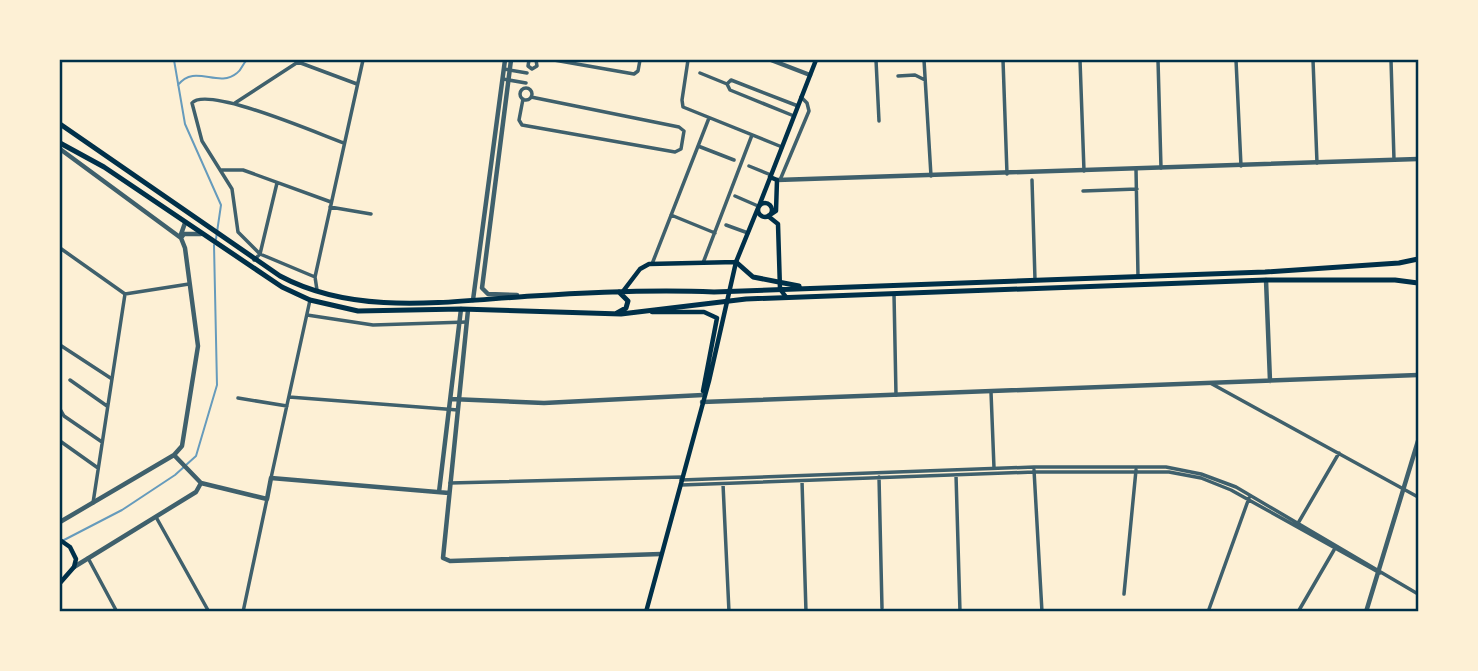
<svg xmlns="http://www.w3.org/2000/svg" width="1478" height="671" viewBox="0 0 1478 671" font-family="Poppins,sans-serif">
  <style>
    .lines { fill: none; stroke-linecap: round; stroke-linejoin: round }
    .stream { stroke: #669bbc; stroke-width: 2 }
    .minor { stroke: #3f606c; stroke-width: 3.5 }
    .tertiary { stroke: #3f606c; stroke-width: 4.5 }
    .secondary { stroke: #003049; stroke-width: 4.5 }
    .primary { stroke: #003049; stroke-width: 5 }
    .neatline { fill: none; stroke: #003049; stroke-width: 2.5 }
  </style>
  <rect width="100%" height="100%" fill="#fdf0d5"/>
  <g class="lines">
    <path class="stream" d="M174,60l11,64 36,81 -5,34
      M178,85c17,-22 40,4 59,-12 5,-3 5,-9 10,-13
      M64,540l58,-30 53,-35 21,-19 21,-71 -3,-140"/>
    <path class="minor" d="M529,60l-1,6 4,3 5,-3 -1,-6
      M554,60l80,14 4,-3 2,-11
      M688,60l-6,40 1,7 99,40
      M876,60l3,61
      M924,60l7,116
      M1003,60l4,114
      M1080,60l4,111
      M1158,60l3,108
      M1236,60l5,106
      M1313,60l4,103
      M1391,60l3,100
      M504,69l23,4
      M700,73l27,11
      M898,76l17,-1 10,5
      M503,79l23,4
      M520 94a6 6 0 1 1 12 0a6 6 0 1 1-12 0Z
      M523,99l-4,21 3,5 153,27 6,-3 3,-18 -5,-4 -148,-30
      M235,103l63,-41 59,22
      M794,116l-64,-26 -3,-6 4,-4 67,26
      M698,146l36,14
      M749,166l22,9
      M1136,169l2,107
      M221,170h22l88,32
      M780,180l29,-69 -2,-8 -6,-6
      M1032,180l3,100
      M1083,191l54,-2
      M735,196l23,10
      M330,207l41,7
      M671,215l44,18
      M726,225l22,8
      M60,248l65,46 64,-10
      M254,260l6,-6 17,-71
      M703,263l49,-128
      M652,264l57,-146
      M315,277l-55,-23 -22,-22 -6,-43 -30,-48 -10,-38c15,-18 129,32 152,40
      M317,290l-2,-13 48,-217
      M894,294l2,101
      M307,315l66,10 94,-3
      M60,345l52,34
      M70,380l37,26
      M1212,384l206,113
      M991,392l3,76
      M289,397l169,13
      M238,398l49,8
      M60,409l4,7 38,26
      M60,441l38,27
      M1034,470l8,142
      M956,475l4,137
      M879,477l3,131
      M271,478l39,-178
      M681,480l353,-13h132l35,7 35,13 182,107
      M802,481l4,131
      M450,483l232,-6
      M723,484l6,128
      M681,485l353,-13h135l32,6 30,12 149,83
      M93,503l32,-209
      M156,517l53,95
      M1297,525l42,-72
      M88,558l29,54
      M1124,594l12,-124
      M243,612l24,-113
      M1208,612l41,-114
      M1298,612l36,-62"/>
    <path class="tertiary" d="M511,60l-29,228 6,6 29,1
      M771,60l39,15
      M60,149l121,89 4,10 13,98 -16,100 -8,9 -114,67
      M777,180l641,-21
      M180,237l5,-14
      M181,238l3,-4h17
      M1266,280l4,101
      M473,300l32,-240
      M468,310l-25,248 7,3 211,-7
      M451,399l93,4 159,-8
      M702,402l716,-27
      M174,455l27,28
      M201,483l66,16 4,-21 178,15
      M439,492l22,-183
      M74,567l122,-75 5,-9
      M1366,612l52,-171"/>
    <path class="secondary" d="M758 210a7 7 0 1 1 14 0a7 7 0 1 1-14 0Z
      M759,206l57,-146
      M770,215l6,-4 1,-31 -7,-3
      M768,216l10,8 2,65 6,8
      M624,290l16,-21 9,-5 87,-2
      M652,312h52l13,6 -14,73
      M60,540l10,7 6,12 -2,8 -14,16
      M646,612l63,-231 27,-119 22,-54"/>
    <path class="primary" d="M60,124l220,152c77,41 169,25 252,20 61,-4 121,-7 182,-4l551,-20 134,-9 19,-4
      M60,143l44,24 178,120 28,13 48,11 103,-2 160,5 125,-15 520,-19h129l23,3
      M736,262l17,15 46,9
      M617,313l9,-5 2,-7 -9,-9"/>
  </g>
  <rect width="1478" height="671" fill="none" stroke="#fdf0d5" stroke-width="122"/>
  <rect x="61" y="61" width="1356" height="549" class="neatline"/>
</svg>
